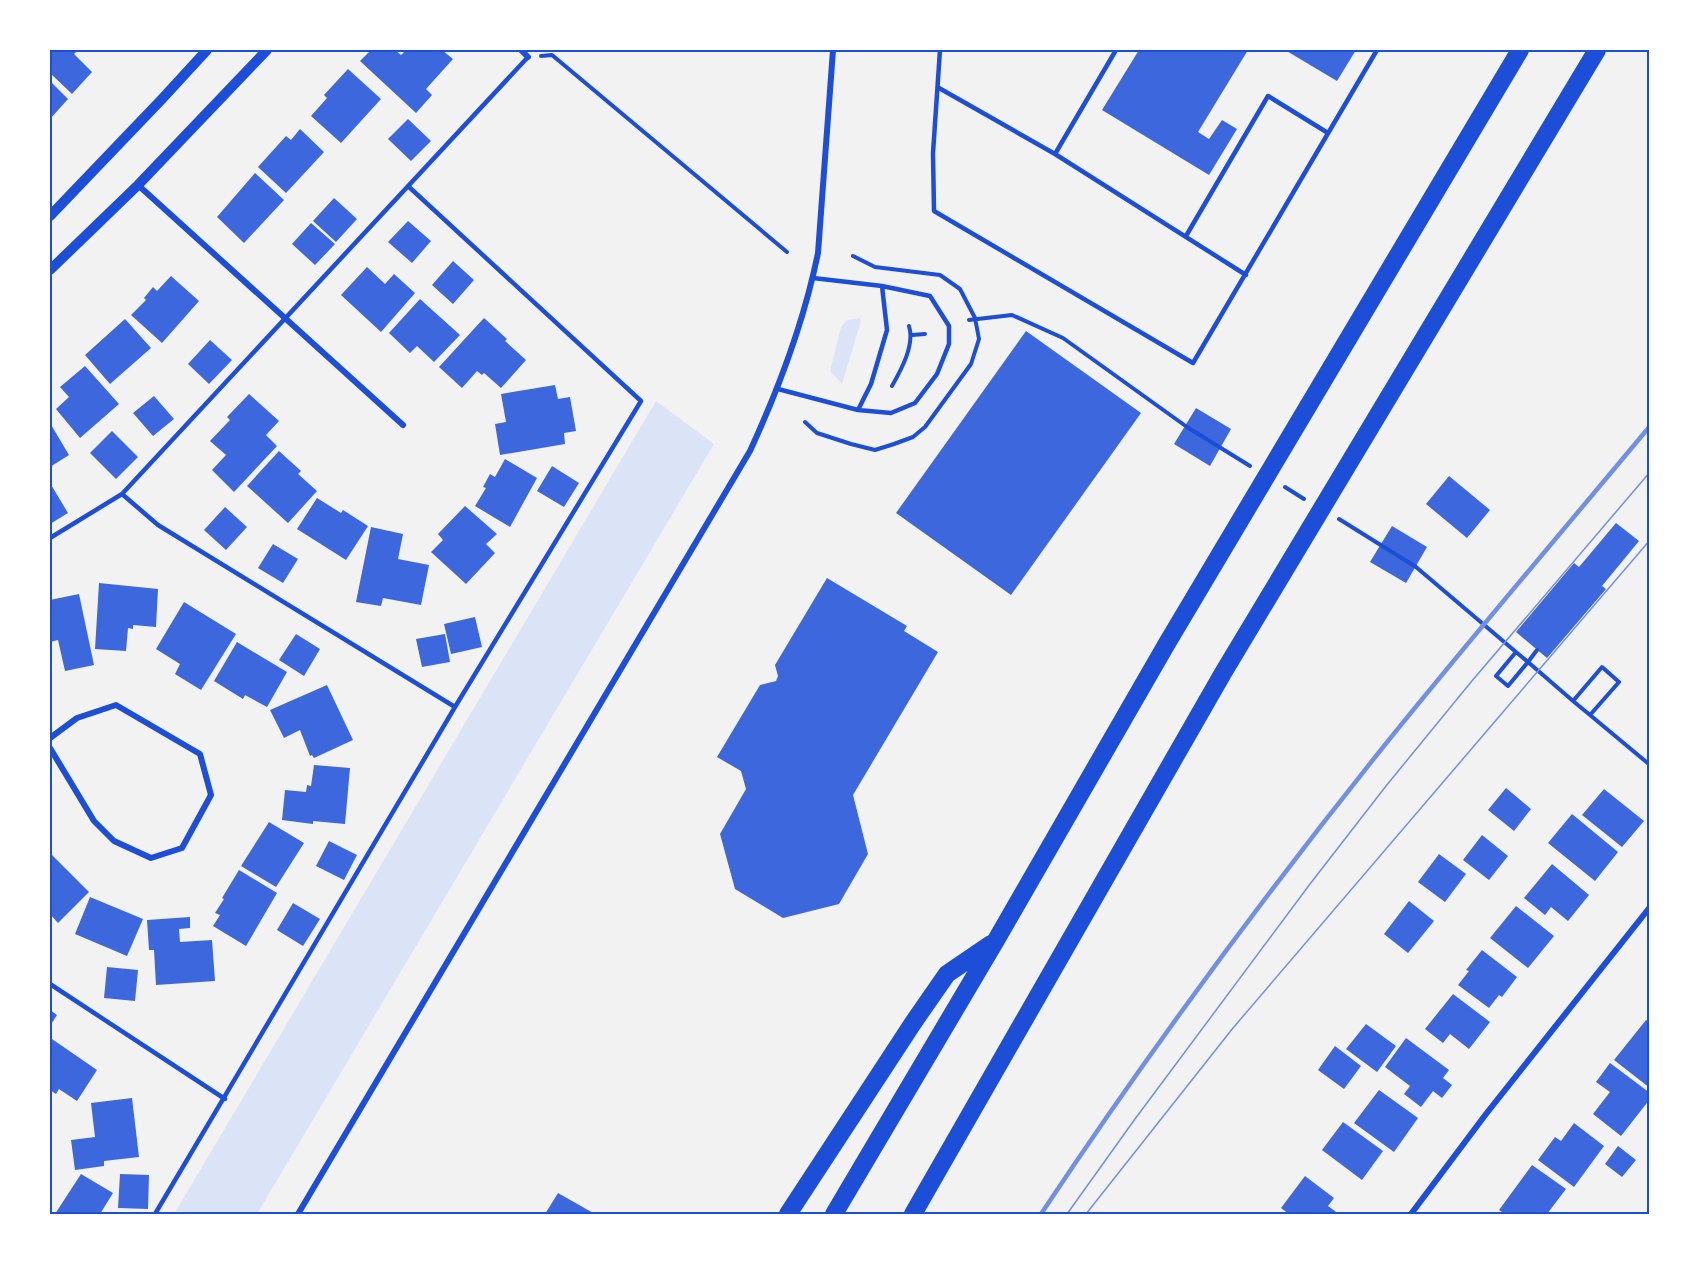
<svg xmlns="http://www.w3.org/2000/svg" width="1699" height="1264" viewBox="0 0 1699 1264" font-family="'IBM Plex Serif',serif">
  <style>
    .green { fill: #dbe4f7 }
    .building { fill: #3d67dc }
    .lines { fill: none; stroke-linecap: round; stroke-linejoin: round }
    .path { stroke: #1d4ed8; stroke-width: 4 }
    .service { stroke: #1d4ed8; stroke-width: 4.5 }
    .minor { stroke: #1d4ed8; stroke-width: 6 }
    .tertiary { stroke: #1d4ed8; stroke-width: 10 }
    .motorway { stroke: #1d4ed8; stroke-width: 18 }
    .tram { stroke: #7290e2; stroke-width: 1.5 }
    .rail { stroke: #7290e2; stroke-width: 4.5 }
    .neatline { fill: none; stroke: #1d4ed8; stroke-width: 2 }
  </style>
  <rect width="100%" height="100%" fill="#f2f2f2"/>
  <path class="green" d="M860,318l1,3 -19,63 -12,-13 11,-44 6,-7z
    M656,401l58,43 -457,770h-83z"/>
  <path class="building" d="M50,50h28l-4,4 18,18 -20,22 -22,-21z
    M371,50h24l6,5 5,-5h36l11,9 -27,30 6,6 -16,18 -56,-52z
    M1139,50h109l-50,82 11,7 13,-19 15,9 -28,46 -107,-65z
    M1285,50h71l-19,31z
    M348,69l33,30 -40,44 -30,-27 16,-18 -3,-3z
    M50,81l18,18 -18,20z
    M408,119l23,22 -20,20 -23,-22z
    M300,129l24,23 -38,41 -28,-26 28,-31 5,4z
    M255,173l29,27 -40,43 -27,-26z
    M334,198l23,21 -21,23 -23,-21z
    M408,221l23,20 -19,22 -24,-21z
    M311,223l24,21 -20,21 -23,-21z
    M453,261l21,19 -21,24 -21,-19z
    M367,267l18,17 9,-10 21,19 -34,39 -40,-37z
    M171,276l28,25 -37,42 -31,-28 15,-15 -2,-2 9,-11 4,4z
    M420,299l40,36 -26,27 -17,-16 -7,7 -21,-20z
    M484,318l23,21 -2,2 21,19 -25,28 -17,-15 -2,2 -5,-4 -15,17 -23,-21z
    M125,319l26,29 -41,36 -25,-29z
    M1026,331l115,82 -130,182 -115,-82z
    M210,340l22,20 -23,24 -21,-20z
    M85,366l34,38 -39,34 -24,-29 13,-12 -9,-10z
    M555,385l3,14 12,-2 6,34 -12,2 1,11 -65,11 -5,-31 11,-2 -5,-28z
    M249,394l30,27 -13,14 11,11 -43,46 -22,-22 14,-15 -16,-14 20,-21 -3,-3z
    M154,396l20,23 -21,17 -20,-23z
    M1196,408l35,21 -21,37 -36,-22z
    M50,423l19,32 -19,12z
    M112,431l26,26 -22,22 -26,-26z
    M279,451l22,20 -3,3 19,17 -29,32 -41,-37z
    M505,459l32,19 -27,49 -35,-21 11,-18 -3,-1 7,-13 5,3z
    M552,466l27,17 -15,24 -27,-16z
    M1449,476l41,34 -23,28 -41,-34z
    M50,483l18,30 -18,11z
    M317,498l24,15 2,-3 25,16 -22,34 -49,-31z
    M465,506l32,28 -11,10 9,9 -29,31 -35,-32 12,-12 -5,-6z
    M225,507l22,20 -21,23 -22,-20z
    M1616,523l23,18 -37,45 4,3 -59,69 -31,-26 58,-69 5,4z
    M1392,526l35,21 -21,36 -36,-21z
    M371,527l32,7 -5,25 31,6 -8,40 -38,-7 -2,8 -25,-4z
    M273,544l25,15 -15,24 -25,-15z
    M827,578l80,48 -3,5 34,21 -85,143 15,59 -29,50 -56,14 -48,-29 -15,-55 26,-45 -5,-18 -24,-14 43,-72 16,-4 2,-5 -3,-11z
    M99,583l59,6 -2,38 -23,-2v4l-5,-1 -2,23 -31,-2z
    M79,594l15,71 -29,6 -7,-31 -8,2v-42z
    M184,602l52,32 -35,56 -26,-16 5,-10 -24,-15z
    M475,617l7,30 -31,7 -7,-30z
    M296,634l24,15 -16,27 -25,-16z
    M445,634l5,28 -28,5 -6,-28z
    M237,642l50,30 -20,35 -22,-12 -2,4 -29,-18z
    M327,685l26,55 -39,18 -2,-3 -2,1 -10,-26 -16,8 -14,-28z
    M314,765l36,3 -5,56 -32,-3v3l-31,-4 3,-30 21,2 1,-7 4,1z
    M1506,788l25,21 -17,22 -26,-21z
    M1604,789l40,32 -22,26 -40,-32z
    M1572,814l46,38 -23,29 -47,-38z
    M269,822l35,21 -28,44 -35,-21z
    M1482,835l26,21 -19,24 -26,-20z
    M329,841l28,14 -13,25 -28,-14z
    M50,853l39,39 -31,31 -8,-9z
    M1439,854l27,20 -21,28 -27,-20z
    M1552,864l37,31 -21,26 -17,-14 -6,8 -21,-17z
    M239,870l38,23 -31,53 -33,-20 7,-11 -5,-2 9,-14 -2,-1z
    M90,897l53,22 -16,37 -52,-22z
    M1409,901l25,20 -26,32 -24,-19z
    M293,903l27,16 -17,27 -26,-16z
    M1516,906l38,30 -26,32 -38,-30z
    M190,917v11l-11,1 1,13 32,-2 3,41 -59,4 -2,-35h-5l-2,-30z
    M1482,950l35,27 -15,20 -3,-2 -10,13 -31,-23 11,-14 -3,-1z
    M107,967l31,3 -3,31 -31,-3z
    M1453,994l37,28 -21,27 -19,-15 -7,9 -18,-14z
    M50,1010l7,5 -7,11z
    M1646,1020l4,2v66l-36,-28z
    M1366,1024l30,22 -19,26 -31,-23z
    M1406,1038l43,32 -6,8 9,7 -10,13 -9,-7 -12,16 -17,-13 6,-8 -25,-19z
    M52,1039l45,31 -20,31 -18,-12 -3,5 -6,-4v-47z
    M1335,1046l26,20 -17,23 -26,-19z
    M1610,1063l40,30v6l-29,37 -28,-22 17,-22 -14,-10z
    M1379,1090l39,28 -24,34 -40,-29z
    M132,1098l7,59 -35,4v5l-29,4 -4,-30 24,-3 -4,-34z
    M1343,1122l40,29 -21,29 -40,-30z
    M1574,1123l30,23 -30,41 -36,-27 17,-23 6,4z
    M1618,1146l18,14 -14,17 -17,-13z
    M1532,1165l34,24 -19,25h-42l-6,-4z
    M81,1174l32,19 -13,21h-45z
    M120,1174l29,1 -1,34 -30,-1z
    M1305,1176l29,22 -6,8 11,8h-50l-8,-6z
    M558,1193l37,21h-50z"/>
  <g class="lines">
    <path class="path" d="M541,56l11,-1 235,197
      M969,320l43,-5 51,23 124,89 63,39
      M912,335l13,-1
      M892,386c9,-16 23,-41 17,-60
      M805,422l12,11 34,11 24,6 19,-6 19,-7 12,-10 46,-63 8,-25 -4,-21 -15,-29 -20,-14 -65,-8 -22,-11
      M1285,487l19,12
      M1339,519l77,48 100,85 -20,24 12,10 20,-24 45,39 29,-34 17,15 -29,33 60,50
      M1516,652l12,10 9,-12
      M1573,701l17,14"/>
    <path class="service" d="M940,50l-7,103 1,58 259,152 184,-313
      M939,88l116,66 191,121
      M1055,154l61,-104
      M1186,236l82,-140 60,37
      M778,389l80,21 33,3 24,-10 22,-29 12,-30v-18l-19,-30 -48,-10 -69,-8
      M858,410l13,-26 16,-54 -5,-44
      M122,494l36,31 297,182
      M50,538l72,-44 406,-437
      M50,984l175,115
      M155,1214l300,-507 186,-306 -233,-215"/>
    <path class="minor" d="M521,50l7,7
      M138,185l265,240
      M50,738l27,-20 39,-13 84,49 11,41 -29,53 -31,10 -37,-17 -20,-20 -44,-73
      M298,1214l452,-763c29,-63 54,-129 68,-198l15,-203
      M1411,1214l75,-100 164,-207"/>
    <path class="tertiary" d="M50,216l112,-117 45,-49
      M50,270l88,-85 129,-135"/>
    <path class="motorway" d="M788,1214l125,-191 34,-49 44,-30
      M834,1214l161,-272 171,-297 354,-595
      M913,1214l310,-541 374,-623"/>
    <path class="tram" d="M1067,1214l68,-95 175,-235 76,-98 85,-104 179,-210
      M1086,1214l147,-186 417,-488"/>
    <path class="rail" d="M1041,1214c107,-161 222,-317 343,-468 87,-108 177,-213 266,-320"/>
  </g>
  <rect width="1699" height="1264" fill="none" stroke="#ffffff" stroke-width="102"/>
  <rect x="51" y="51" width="1597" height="1162" class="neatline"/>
</svg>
